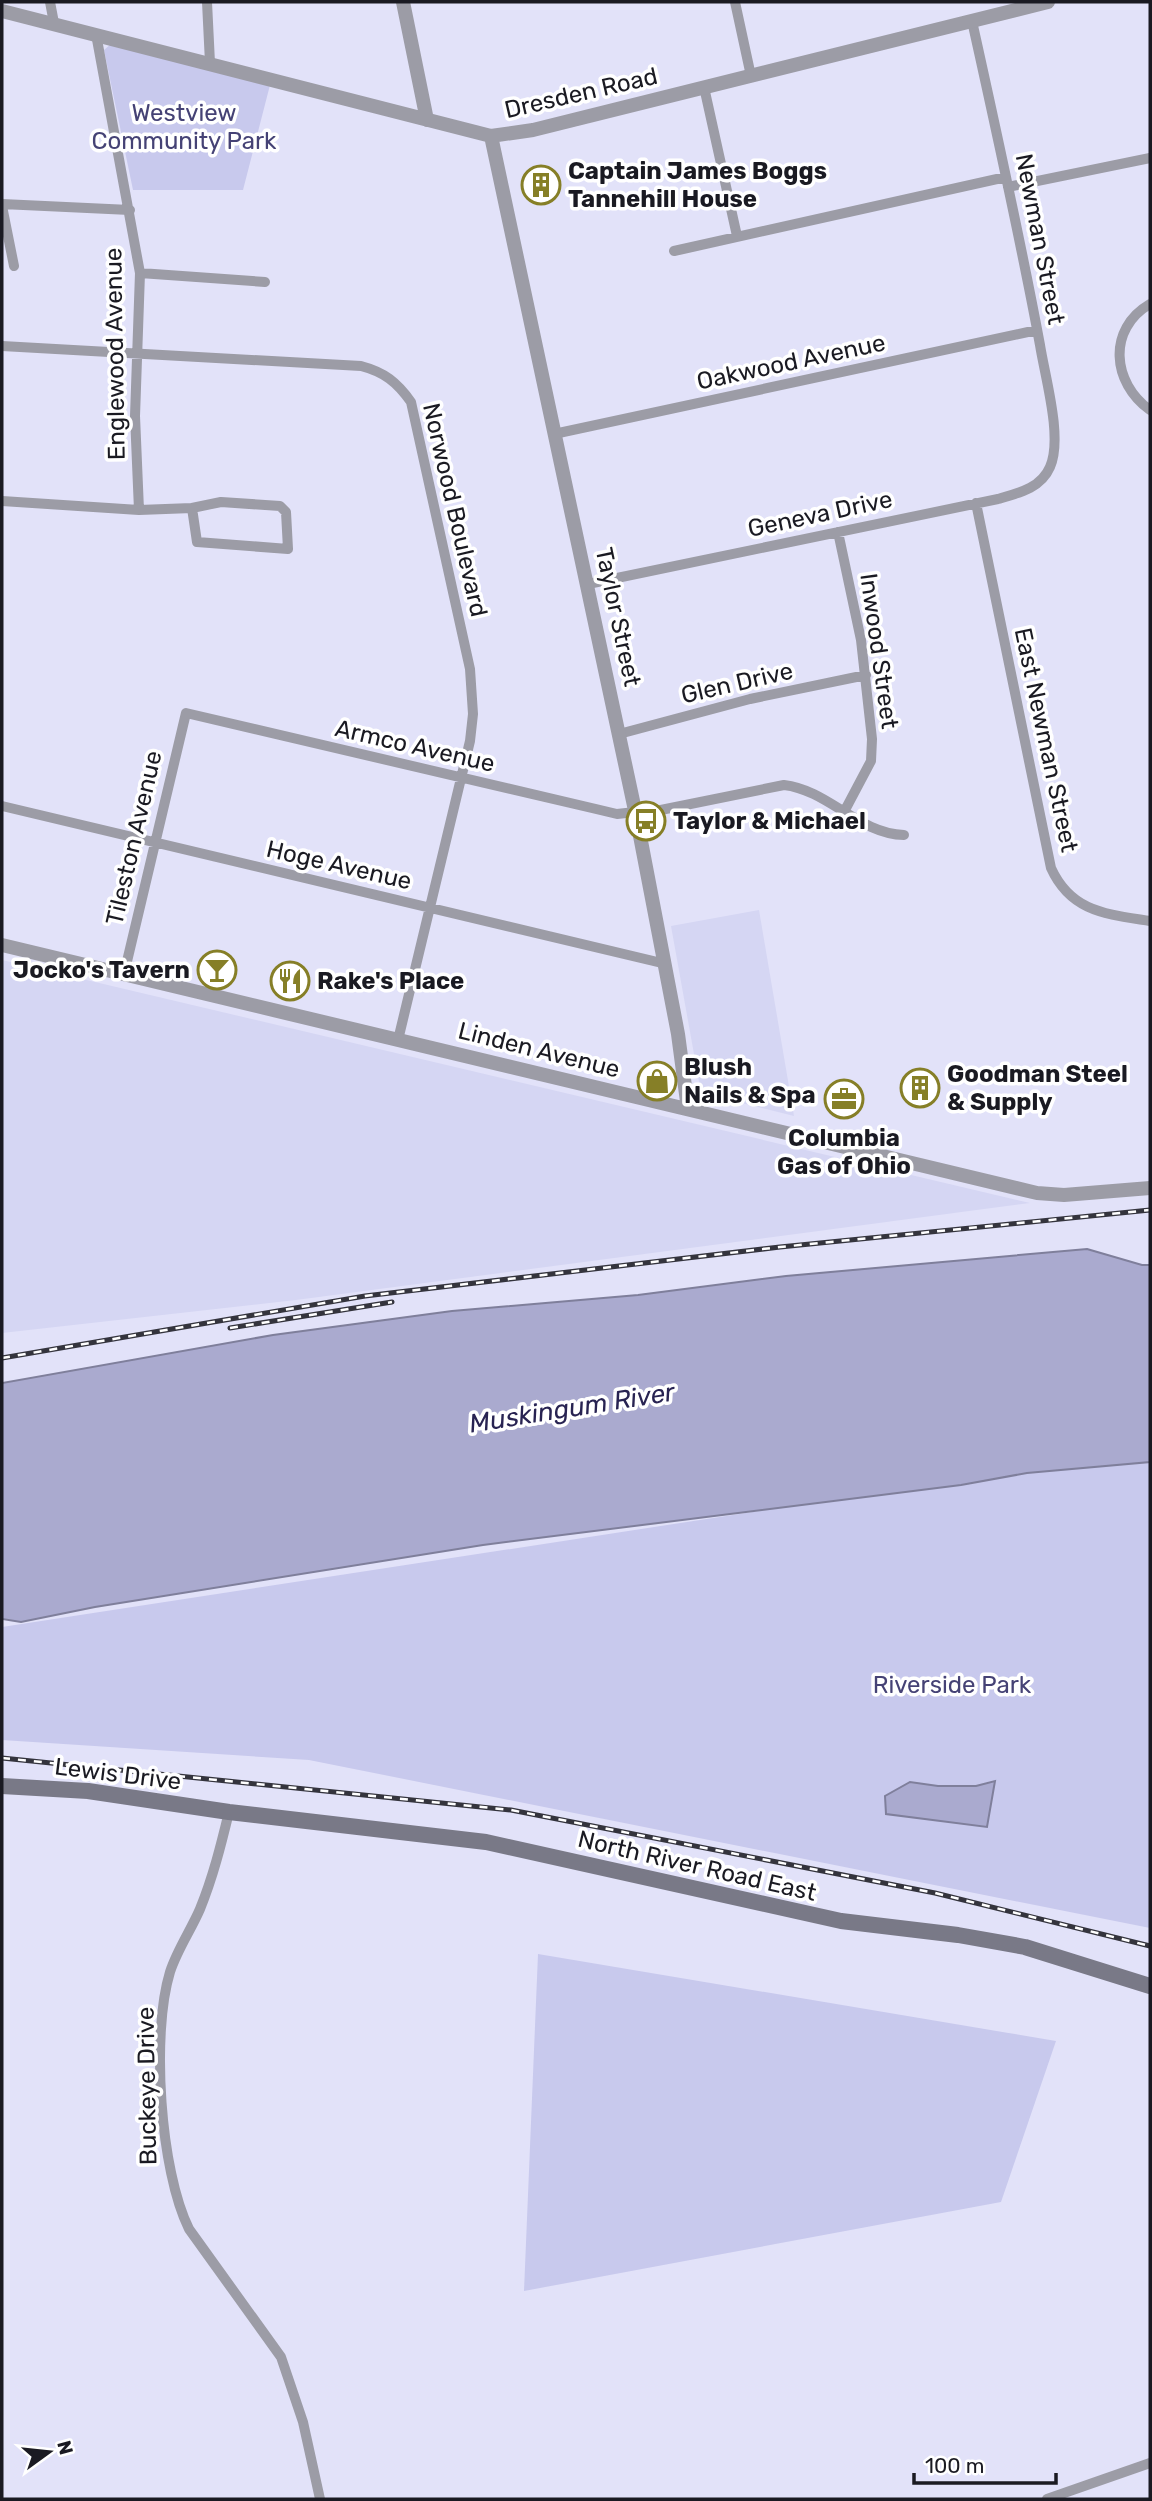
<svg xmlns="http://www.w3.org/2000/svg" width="1152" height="2501" viewBox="0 0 1152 2501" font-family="Rubik,sans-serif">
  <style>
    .built { fill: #d5d6f3 }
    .green { fill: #c8c9ed }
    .water { fill: #aaaacf; stroke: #7f7f9b; stroke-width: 2 }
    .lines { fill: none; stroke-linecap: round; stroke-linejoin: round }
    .minor { stroke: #9c9ca6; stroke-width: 10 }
    .tertiary { stroke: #9c9ca6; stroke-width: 14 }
    .secondary { stroke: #797987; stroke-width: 16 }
    .rail-casing { stroke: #34343d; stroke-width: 5 }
    .rail { stroke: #fff; stroke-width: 2.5; stroke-dasharray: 8; stroke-linecap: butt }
    .labels { text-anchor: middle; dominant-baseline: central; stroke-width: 7; stroke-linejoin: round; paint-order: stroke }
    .street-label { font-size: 24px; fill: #1a1a22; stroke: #fff }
    .park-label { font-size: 24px; fill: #454275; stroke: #fff }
    .poi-label { font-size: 24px; font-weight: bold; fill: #1a1a22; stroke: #fff; text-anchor: start }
    .water-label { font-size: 26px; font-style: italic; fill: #282352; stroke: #fff }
  </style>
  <rect width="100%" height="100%" fill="#e2e2f9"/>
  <path class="built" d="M759,910l35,206 -93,-23 -30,-167z
    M2,960l1028,243 -734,97 -294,33z"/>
  <path class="green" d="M111,44l159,41 -27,105h-110l-29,-140z
    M1150,1462v466l-841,-168 -307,-20v-113l776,-119 249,-35z
    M538,1954l518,87 -55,161 -477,89z"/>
  <path class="water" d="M1087,1249l55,16h8v197l-123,11 -66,12 -478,60 -388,62 -74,15 -19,-3v-236l271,-48 179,-24 186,-16 148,-19z
    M995,1781l-8,46 -101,-13 -1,-18 25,-14 28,4h38z"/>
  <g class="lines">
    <path class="minor" d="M50,2l4,21
      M207,2l3,61
      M735,2l16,74
      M96,34l44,239 -5,143 4,94
      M704,87l33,149
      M1008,187l142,-29
      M2,204l128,6
      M2,206l12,60
      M674,251l332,-74
      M140,273l125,9
      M1150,304c-43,25 -38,79 0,106
      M2,346l359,20c23,6 36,16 50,36l59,267 3,45 -3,27 -72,299
      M554,434l483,-104
      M2,501l137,9 53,-2 5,34 91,7 -2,-37 -6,-6 -59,-4 -29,6
      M976,503l75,365c20,44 55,46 99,53
      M838,532l23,108 11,99 -1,22 -27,51
      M588,584l410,-85c21,-6 43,-11 52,-32 13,-29 -5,-90 -10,-122 -20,-108 -44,-216 -68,-324
      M619,734l131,-35 116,-24
      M2,806l664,158
      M636,815l148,-30c44,5 75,49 120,50
      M124,974l62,-261 410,96 21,5 18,-2
      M229,1812c-8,33 -16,65 -29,97 -9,21 -23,41 -30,63 -19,62 -10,199 19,257l92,128 22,65 17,77
      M1047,2499l103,-36"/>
    <path class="tertiary" d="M403,2l24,118
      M2,11l489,125 42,-6 515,-128
      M491,136l145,679 42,219 10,75
      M2,945l1035,248 27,2 86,-7"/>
    <path class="secondary" d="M2,1786l86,5 141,21 257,30 355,79 117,14 67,12 125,39"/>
    <defs>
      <path id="rail" d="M230,1328l162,-26
        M2,1358l363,-62 415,-49 370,-37
        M2,1758l509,52 424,83 215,53"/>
    </defs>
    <use href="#rail" class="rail-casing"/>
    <use href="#rail" class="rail"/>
  </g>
  <defs>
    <symbol id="building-ring" viewBox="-11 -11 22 22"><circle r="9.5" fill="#fff" stroke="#867f27" stroke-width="1.5"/><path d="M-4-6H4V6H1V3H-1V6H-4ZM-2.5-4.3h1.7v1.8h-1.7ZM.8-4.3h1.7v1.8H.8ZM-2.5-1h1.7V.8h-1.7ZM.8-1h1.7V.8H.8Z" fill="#867f27"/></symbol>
    <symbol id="bus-ring" viewBox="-11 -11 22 22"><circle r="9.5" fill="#fff" stroke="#867f27" stroke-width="1.5"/><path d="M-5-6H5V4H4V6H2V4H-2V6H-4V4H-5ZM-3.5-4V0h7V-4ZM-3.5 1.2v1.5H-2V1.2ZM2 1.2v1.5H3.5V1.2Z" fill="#867f27"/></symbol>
    <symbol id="bar-ring" viewBox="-11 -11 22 22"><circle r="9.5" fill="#fff" stroke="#867f27" stroke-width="1.5"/><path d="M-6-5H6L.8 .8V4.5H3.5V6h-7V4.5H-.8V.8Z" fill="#867f27"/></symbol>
    <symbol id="restaurant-ring" viewBox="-11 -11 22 22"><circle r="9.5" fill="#fff" stroke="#867f27" stroke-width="1.5"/><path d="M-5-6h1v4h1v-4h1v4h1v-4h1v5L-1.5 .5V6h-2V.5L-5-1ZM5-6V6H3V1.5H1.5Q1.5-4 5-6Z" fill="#867f27"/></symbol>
    <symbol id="shop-ring" viewBox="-11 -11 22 22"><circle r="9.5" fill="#fff" stroke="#867f27" stroke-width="1.5"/><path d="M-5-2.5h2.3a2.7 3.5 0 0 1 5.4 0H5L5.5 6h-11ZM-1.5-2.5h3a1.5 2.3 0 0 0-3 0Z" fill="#867f27"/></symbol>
    <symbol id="office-ring" viewBox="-11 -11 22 22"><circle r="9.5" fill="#fff" stroke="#867f27" stroke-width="1.5"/><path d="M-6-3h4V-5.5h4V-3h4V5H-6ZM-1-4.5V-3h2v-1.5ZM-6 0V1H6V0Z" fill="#867f27"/></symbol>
  </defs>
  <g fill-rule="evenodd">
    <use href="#building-ring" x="519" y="163" width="44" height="44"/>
    <use href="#bus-ring" x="624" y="799" width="44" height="44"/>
    <use href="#bar-ring" x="195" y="948" width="44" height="44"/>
    <use href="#restaurant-ring" x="268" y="959" width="44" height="44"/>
    <use href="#shop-ring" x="635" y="1059" width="44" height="44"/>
    <use href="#building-ring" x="898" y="1066" width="44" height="44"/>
    <use href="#office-ring" x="822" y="1077" width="44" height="44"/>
  </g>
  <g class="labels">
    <g class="street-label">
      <text transform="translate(581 93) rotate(-13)">Dresden Road</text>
      <text transform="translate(1040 239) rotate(79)">Newman Street</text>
      <text transform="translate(115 354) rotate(-91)">Englewood Avenue</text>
      <text transform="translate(791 362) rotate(-12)">Oakwood Avenue</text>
      <text transform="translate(455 510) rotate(77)">Norwood Boulevard</text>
      <text transform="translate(820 514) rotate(-12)">Geneva Drive</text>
      <text transform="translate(618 617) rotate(78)">Taylor Street</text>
      <text transform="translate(879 651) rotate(82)">Inwood Street</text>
      <text transform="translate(737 683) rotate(-13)">Glen Drive</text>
      <text transform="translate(1046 740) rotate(78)">East Newman Street</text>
      <text transform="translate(415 746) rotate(13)">Armco Avenue</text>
      <text transform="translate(134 838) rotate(-77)">Tileston Avenue</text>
      <text transform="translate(339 865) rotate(13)">Hoge Avenue</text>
      <text transform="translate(539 1050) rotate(14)">Linden Avenue</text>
      <text transform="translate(118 1774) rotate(7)">Lewis Drive</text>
      <text transform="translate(697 1866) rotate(13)">North River Road East</text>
      <text transform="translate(147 2086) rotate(-91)">Buckeye Drive</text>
    </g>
    <g class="park-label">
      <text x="184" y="113">Westview<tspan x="184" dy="28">Community Park</tspan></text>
      <text x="952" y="1685">Riverside Park</text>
    </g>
    <g class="poi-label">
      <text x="568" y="171">Captain James Boggs<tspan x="568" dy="28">Tannehill House</tspan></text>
      <text x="673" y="821">Taylor &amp; Michael</text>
      <text x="190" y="970" text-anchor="end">Jocko's Tavern</text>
      <text x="317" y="981">Rake's Place</text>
      <text x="684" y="1067">Blush<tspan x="684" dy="28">Nails &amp; Spa</tspan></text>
      <text x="947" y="1074">Goodman Steel<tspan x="947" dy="28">&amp; Supply</tspan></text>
      <text x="844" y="1138" text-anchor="middle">Columbia<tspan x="844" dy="28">Gas of Ohio</tspan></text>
    </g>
    <g class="water-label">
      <text transform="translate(572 1408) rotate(-9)">Muskingum River</text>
    </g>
  </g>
  <rect width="1152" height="2501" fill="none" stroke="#1a1a22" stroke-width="7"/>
  <g transform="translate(49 2452) rotate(75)" stroke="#ffffff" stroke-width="5" paint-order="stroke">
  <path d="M0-5L12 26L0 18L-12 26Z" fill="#1a1a22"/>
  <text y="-10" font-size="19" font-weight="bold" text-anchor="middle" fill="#1a1a22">N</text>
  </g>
  <path d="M914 2473v10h142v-10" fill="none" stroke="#1a1a22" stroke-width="3.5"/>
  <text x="925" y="2473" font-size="21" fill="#1a1a22" stroke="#ffffff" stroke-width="5" paint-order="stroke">100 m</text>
</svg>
